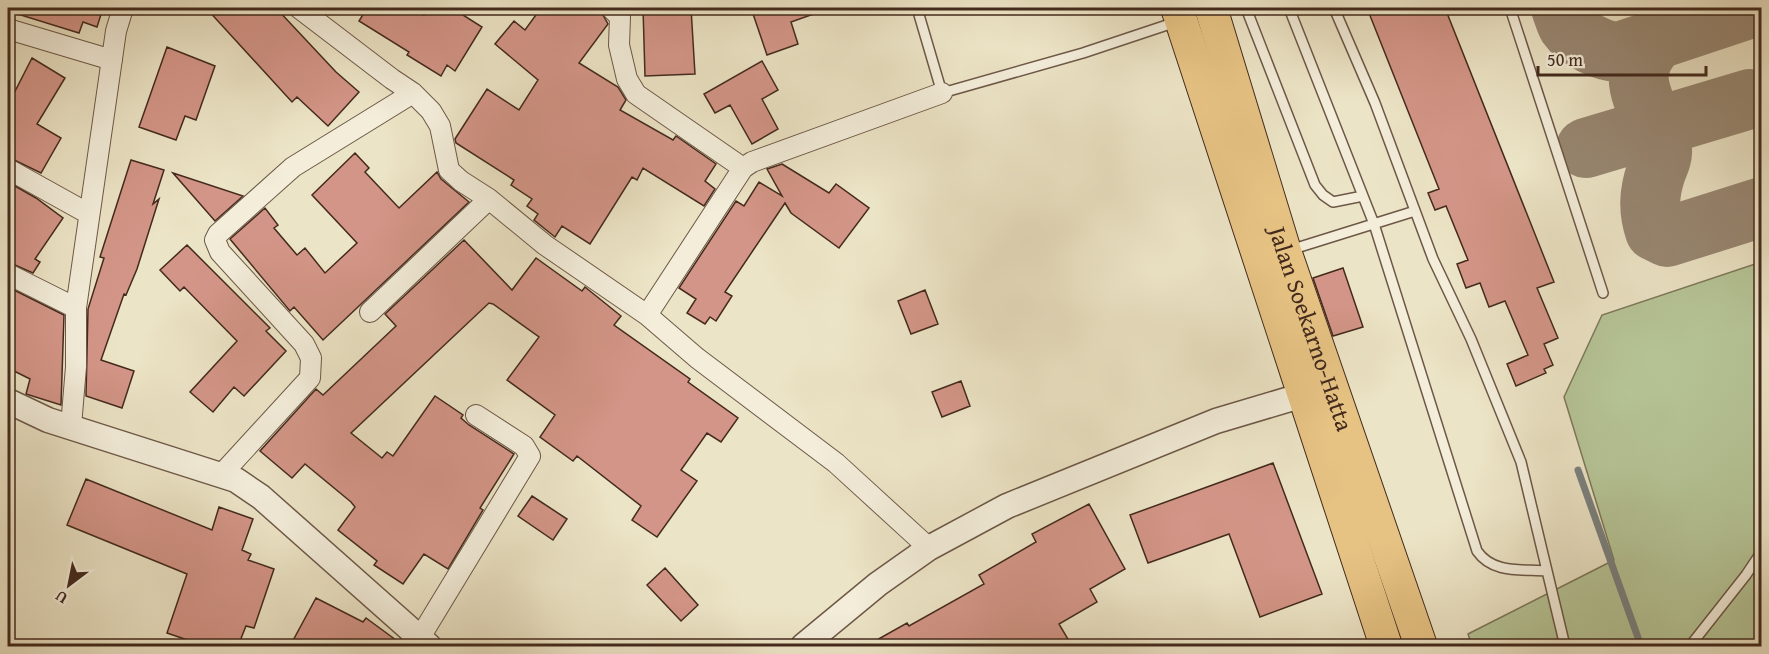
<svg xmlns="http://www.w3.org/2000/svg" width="1769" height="654" viewBox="0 0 1769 654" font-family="'Gentium Book Plus',serif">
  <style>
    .green { fill: #b6c597; stroke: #7c785a; stroke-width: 1.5 }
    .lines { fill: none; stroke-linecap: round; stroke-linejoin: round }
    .stream { stroke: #7a817f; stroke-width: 7 }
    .taxiway { stroke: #988772; stroke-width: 60 }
    .building { fill: #d39587; stroke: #432a1d; stroke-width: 1.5 }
    .service-casing { stroke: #6d5847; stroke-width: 12 }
    .minor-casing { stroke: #6d5847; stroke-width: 22 }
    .tertiary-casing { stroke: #6d5847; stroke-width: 27 }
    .trunk-casing { stroke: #432a1d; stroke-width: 34 }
    .service { stroke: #f3edda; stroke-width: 9 }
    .minor { stroke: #f3edda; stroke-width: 20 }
    .tertiary { stroke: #f3edda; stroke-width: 24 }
    .trunk { stroke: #e6c283; stroke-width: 32 }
    .labels { text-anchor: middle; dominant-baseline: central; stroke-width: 4.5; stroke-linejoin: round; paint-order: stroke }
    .street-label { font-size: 24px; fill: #432a1d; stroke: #f3edda }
  </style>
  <rect width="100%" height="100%" fill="#ece4c6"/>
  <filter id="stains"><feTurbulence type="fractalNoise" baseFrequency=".00333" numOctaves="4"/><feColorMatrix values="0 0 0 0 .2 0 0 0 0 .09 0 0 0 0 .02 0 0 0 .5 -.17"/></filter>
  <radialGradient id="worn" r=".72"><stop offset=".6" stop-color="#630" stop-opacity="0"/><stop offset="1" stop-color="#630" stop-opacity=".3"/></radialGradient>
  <path class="green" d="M1761,262v384h-289l-4,-12 146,-74 -50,-163 38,-82z"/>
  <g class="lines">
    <path class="stream" d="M1578,470l63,176"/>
    <path class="taxiway" d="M1561,8c2,5 4,13 7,18 9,13 35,26 51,26l132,-44
      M1656,40c-38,40 -3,67 6,110 1,7 -4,16 -6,22 -7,21 -8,38 -1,59l12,6 95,-30
      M1586,148l164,-49"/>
  </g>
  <path class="building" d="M11,8h92l-6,19 -14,-5 -4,11 -68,-21z
    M206,8h70l60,64 23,20 -31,34 -31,-29 -5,5z
    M367,8h45l12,7 5,-7h23l30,19 -27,44 -8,-6 -6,11 -34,-21 2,-3 -50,-31z
    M541,8h58l9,16 -29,39 39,24 8,13 -6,10 53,30 3,-4 40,28 -11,17 10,8 -11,17 -61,-38 -6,12 -5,-3 -42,67 -28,-18 -7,11 -21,-17 4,-6 -11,-8 5,-7 -21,-14 3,-5 -58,-37 -1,-4 32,-50 32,21 19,-30 -43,-36 19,-23 11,9z
    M643,8h48l4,66 -50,2z
    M751,8h74v2l-34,12 7,22 -31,11z
    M1367,8h78l109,274 -17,6 21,50 -14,6 9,21 -9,4 2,4 -30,13 -9,-22 21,-9 -23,-54 -16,6 -9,-24 -14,5 -9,-24 11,-4 -22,-54 -11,4 -7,-17 11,-4z
    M167,47l48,19 -19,54 -11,-4 -9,24 -37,-13z
    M32,58l33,20 -28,46 24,14 -20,35 -33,-16v-52z
    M762,61l16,29 -16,9 16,30 -26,15 -22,-39 -15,8 -11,-19z
    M355,153l14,15 -4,4 34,36 38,-36 4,7 28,23 -146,138 -29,-33 -4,4 -60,-72 35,-31 13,17 -4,3 23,27 8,-7 20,25 32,-30 -45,-48z
    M131,160l33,10 -11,34 6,-5 -22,70 -11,26 -2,-1 -23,66 33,11 -12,37 -36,-12 2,-87 16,-51 -4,-1z
    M782,164l47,29 7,-9 33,24 -30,40 -48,-35 -6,-10 -60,89 7,4 -16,25 -6,-4 -5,7 -18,-11 9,-14 -17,-11 57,-87 8,5 15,-24 23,14 -15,-27z
    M173,173l70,23 -28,25z
    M8,182l28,16 27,20 -28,41 5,3 -7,11 -25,-11z
    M464,240l48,50 24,-32 46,33 3,-4 36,29 -7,9 76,54 -2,3 50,36 -17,24 -14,-9 -26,37 16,11 -40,56 -25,-17 9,-14 -64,-50 -4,5 -33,-24 15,-22 -48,-35 32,-43 -46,-33 -4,-1 -138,130 31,25 5,-6 6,4 42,-60 28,19 -2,3 8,7 45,29 -34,54 3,2 -35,59 -24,-15 -21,30 -29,-19 3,-4 -39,-31 17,-23 -4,-5 -46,-38 -13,14 -32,-27 56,-62 7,6 73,-69 -11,-12z
    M187,245l83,83 -4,3 20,20 -42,45 -10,-9 -21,25 -23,-20 47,-51 -53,-54 -4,4 -20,-21z
    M1343,268l20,59 -30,9 -20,-58z
    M8,287l56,28 -3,90 -35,-11 4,-15 -22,-11z
    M925,290l13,34 -27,10 -13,-33z
    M961,381l9,25 -28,11 -10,-25z
    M1273,463l49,131 -62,23 -31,-83 -81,29 -18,-48z
    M86,479l126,51 7,-23 34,12 -11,31 9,4 -3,6 26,9 -20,59 -8,-2 -8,20h-33l-38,-13 20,-59 -120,-49z
    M532,496l35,23 -14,21 -35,-24z
    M1089,504l36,65 -35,20 7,13 -38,22 13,22h-206l41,-23 2,3 75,-42 -5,-9 57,-33 -4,-8z
    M665,568l33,37 -17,16 -34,-36z
    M316,598l47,24 3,-4 38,28h-114z"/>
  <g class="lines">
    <defs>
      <path id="service" d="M917,8l25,85 141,-40 93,-31
        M1246,8l69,177 8,10 10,7 30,-6
        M1289,8l85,216 103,327c16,23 44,18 70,20
        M1334,8l41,95 58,156 38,80 50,123 44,184
        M1510,8l93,285
        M1290,250l125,-39
        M1690,646l56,-71 16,-24"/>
      <path id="minor" d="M299,8l93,71 21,14 18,18 9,15 9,44 12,11 28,18 56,46 102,70 50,43 139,105 93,85
        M611,8l9,9 -1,28 8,34 9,15 107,74
        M8,29l104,31
        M8,169l81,45
        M8,274l68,34
        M370,312l119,-113
        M647,315l96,-147 9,-6 190,-69
        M71,426l5,-59v-59l40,-277 7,-23
        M221,475l89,-97 1,-20 -7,-14 -84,-92 -5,-12 3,-6 75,-67 120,-74
        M419,639l111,-183 -6,-10 -48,-31"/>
      <path id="tertiary" d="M8,401l40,19 188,60 25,17 168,149
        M803,646l75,-62 51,-36 78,-42 209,-85 104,-31"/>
      <g id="trunk">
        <path d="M1177,8l209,638"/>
        <path id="s1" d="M1211,8l74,243 136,395"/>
      </g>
    </defs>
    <use href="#service" class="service-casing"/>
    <use href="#minor" class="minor-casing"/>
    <use href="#tertiary" class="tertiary-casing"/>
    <use href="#trunk" class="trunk-casing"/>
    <use href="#service" class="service"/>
    <use href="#minor" class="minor"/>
    <use href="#tertiary" class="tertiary"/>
    <use href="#trunk" class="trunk"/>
  </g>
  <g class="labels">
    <g class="street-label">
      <text stroke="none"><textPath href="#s1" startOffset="336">Jalan Soekarno-Hatta</textPath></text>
    </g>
  </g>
  <rect width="1769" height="654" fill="none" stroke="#ece4c6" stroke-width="30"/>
  <rect x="9" y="9" width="1751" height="636" fill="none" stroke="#432a1d" stroke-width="3"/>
  <rect x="15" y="15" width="1739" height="624" fill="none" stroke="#432a1d" stroke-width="1.5"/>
  <g transform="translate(69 585) rotate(212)" stroke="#f3edda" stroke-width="4.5" paint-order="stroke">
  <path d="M0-4.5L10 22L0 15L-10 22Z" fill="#432a1d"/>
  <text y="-9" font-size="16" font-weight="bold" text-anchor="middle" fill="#432a1d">U</text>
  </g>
  <path d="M1538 66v9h168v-9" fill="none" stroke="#432a1d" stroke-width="3"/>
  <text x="1547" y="66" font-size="18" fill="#432a1d" stroke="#f3edda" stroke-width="4.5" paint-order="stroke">50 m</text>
  <rect width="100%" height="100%" filter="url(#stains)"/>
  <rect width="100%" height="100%" fill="url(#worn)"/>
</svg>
